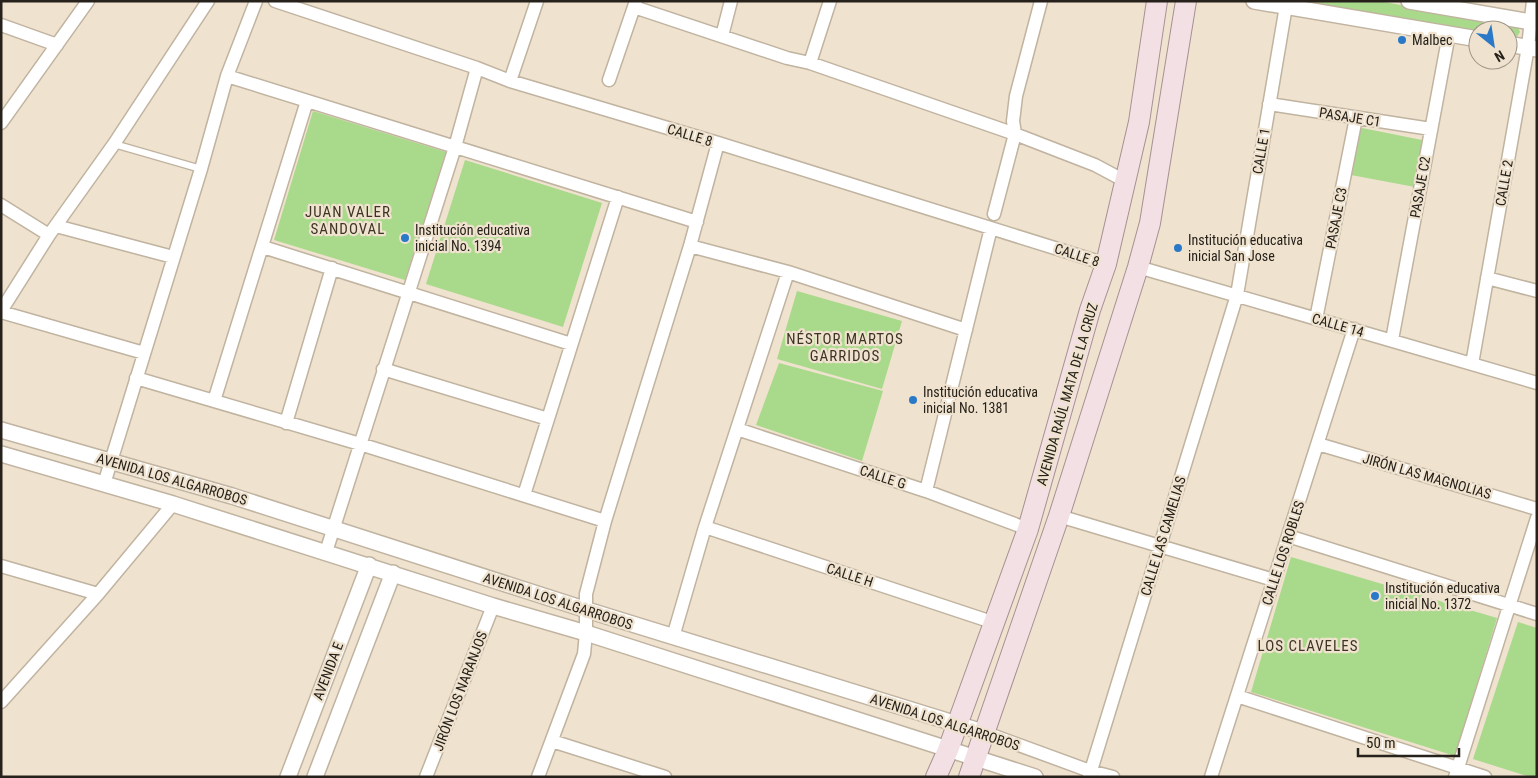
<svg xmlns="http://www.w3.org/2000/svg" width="1538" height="778" viewBox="0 0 1538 778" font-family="'Roboto Condensed',sans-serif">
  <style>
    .green { fill: #a9d98a }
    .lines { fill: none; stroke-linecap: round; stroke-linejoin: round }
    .service-casing { stroke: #c0b3a0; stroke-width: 9 }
    .minor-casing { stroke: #c0b3a0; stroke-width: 15 }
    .tertiary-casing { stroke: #c0b3a0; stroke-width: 18 }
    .primary-casing { stroke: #a69092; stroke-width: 22 }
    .service { stroke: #fff; stroke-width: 6 }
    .minor { stroke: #fff; stroke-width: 12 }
    .tertiary { stroke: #fff; stroke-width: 15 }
    .primary { stroke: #f3e0e4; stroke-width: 20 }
    .poi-dot { fill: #2979c8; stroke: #efe2ce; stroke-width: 2 }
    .labels { text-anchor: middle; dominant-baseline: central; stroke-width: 4.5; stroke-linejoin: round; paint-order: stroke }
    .poi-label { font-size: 14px; fill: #26211a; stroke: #efe2ce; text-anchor: start }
    .street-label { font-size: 14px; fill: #26211a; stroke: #efe2ce }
    .neighbourhood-label { font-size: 15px; letter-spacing: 1px; fill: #3e3424; stroke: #efe2ce }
  </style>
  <rect width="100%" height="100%" fill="#efe2ce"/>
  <path class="green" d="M1299,1h79l126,22 14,4 2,5 -4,6 -8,1v-9h-30v3z
    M313,111l133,41 -41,128 -131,-40z
    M1362,128l60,12 -7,47 -64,-12 7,-44z
    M465,160l137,43 -39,124 -137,-43z
    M797,291l105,30 -20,68 -105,-30z
    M779,363l104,28 -21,70 -106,-36z
    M1291,557l206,61 -42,138 -204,-64z
    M1518,622l19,6v149h-7l-57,-18z"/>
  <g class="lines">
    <defs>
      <path id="service" d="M114,144l87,25"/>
      <path id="minor" d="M275,1l202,67 33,13 208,62 388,121
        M634,7l153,51 23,5 205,71 80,31 30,16
        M1,25l56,20
        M722,36l9,-35
        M810,63l20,-62
        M227,76l470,146
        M609,80l27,-79
        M510,81l27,-80
        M1269,104l162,25
        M1,123l87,-122
        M1,205l48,30
        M994,214l21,-80 -2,-13 3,-25 25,-95
        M56,226l117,31
        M690,246l98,26 178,58
        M263,247l308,97
        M1138,267l399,116
        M1487,278l50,13
        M1,311l48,-76 65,-91 94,-143
        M1,312l143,41
        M1316,319l40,-201
        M1392,340l57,-306
        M1472,364l56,-317 5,-46
        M383,369l165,50
        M136,378l224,66 245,77
        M214,401l93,-300
        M286,423l46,-155
        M737,429l189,62 102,38
        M1318,444l219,65
        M104,484l97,-315 26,-93 29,-75
        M926,491l65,-263
        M524,495l94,-298
        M1059,516l215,64
        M705,527l290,96
        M1288,536l249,78
        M326,552l129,-405 22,-79
        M1,566l97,28
        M673,637l32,-110 83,-255
        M1237,696l248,81
        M1,702l97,-108 75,-90
        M986,733l104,38 23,6
        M552,741l113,36
        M426,777l67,-171
        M538,777l46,-123 2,-21v-39l19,-73 85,-275 28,-103
        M1089,777l148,-482 49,-289
        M1211,777l143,-448
        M1455,777l82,-259"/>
      <path id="tertiary" d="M1254,1l224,38
        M1409,1l128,22
        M1508,44l29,5
        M1,430l231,66 355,114 399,123
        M1,454l172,50 320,102 93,27 449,144
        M288,777l81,-212
        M315,777l78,-204"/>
      <path id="primary" d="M936,777l12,-27 80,-221 62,-219 16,-46 33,-142 18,-121
        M969,777l90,-261 79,-249 12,-44 36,-222"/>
    </defs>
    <use href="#service" class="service-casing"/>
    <use href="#minor" class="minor-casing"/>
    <use href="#tertiary" class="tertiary-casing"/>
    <use href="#primary" class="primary-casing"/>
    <use href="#service" class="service"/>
    <use href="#minor" class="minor"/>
    <use href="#tertiary" class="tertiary"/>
    <use href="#primary" class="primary"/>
  </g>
  <g class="poi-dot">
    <circle cx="1402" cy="40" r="5"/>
    <circle cx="405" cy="238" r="5"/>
    <circle cx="1178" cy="248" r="5"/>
    <circle cx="913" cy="400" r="5"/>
    <circle cx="1375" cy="596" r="5"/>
  </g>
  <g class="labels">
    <g class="poi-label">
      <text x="1412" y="40">Malbec</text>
      <text x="415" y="230">Institución educativa<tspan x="415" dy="16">inicial No. 1394</tspan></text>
      <text x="1188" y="240">Institución educativa<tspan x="1188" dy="16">inicial San Jose</tspan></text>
      <text x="923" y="392">Institución educativa<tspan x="923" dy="16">inicial No. 1381</tspan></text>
      <text x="1385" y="588">Institución educativa<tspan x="1385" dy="16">inicial No. 1372</tspan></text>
    </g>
    <g class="street-label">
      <text transform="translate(1350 117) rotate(9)">PASAJE C1</text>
      <text transform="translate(690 135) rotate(17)">CALLE 8</text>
      <text transform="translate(1261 151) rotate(-80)">CALLE 1</text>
      <text transform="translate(1504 183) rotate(-80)">CALLE 2</text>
      <text transform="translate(1420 187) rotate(-80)">PASAJE C2</text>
      <text transform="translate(1336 218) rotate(-79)">PASAJE C3</text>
      <text transform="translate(1077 255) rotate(18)">CALLE 8</text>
      <text transform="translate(1338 325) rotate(16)">CALLE 14</text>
      <text transform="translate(1067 394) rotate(-74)">AVENIDA RAÚL MATA DE LA CRUZ</text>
      <text transform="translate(1427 476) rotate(16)">JIRÓN LAS MAGNOLIAS</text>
      <text transform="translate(883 477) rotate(18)">CALLE G</text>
      <text transform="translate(172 479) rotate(16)">AVENIDA LOS ALGARROBOS</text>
      <text transform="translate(1163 536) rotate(-73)">CALLE LAS CAMELIAS</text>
      <text transform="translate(1283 553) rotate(-72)">CALLE LOS ROBLES</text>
      <text transform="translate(850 575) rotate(18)">CALLE H</text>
      <text transform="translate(558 601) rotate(18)">AVENIDA LOS ALGARROBOS</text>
      <text transform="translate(328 671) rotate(-69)">AVENIDA E</text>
      <text transform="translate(460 691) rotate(-69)">JIRÓN LOS NARANJOS</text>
      <text transform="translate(945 722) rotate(18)">AVENIDA LOS ALGARROBOS</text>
    </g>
    <g class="neighbourhood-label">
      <text x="348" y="212">JUAN VALER<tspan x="348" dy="17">SANDOVAL</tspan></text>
      <text x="845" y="339">NÉSTOR MARTOS<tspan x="845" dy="17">GARRIDOS</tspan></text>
      <text x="1308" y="646">LOS CLAVELES</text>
    </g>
  </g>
  <rect width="1538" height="778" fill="none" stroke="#26211a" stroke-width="5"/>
  <g transform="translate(1493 45) rotate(150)"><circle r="24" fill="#efe2ce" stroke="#9f9586"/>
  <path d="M0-4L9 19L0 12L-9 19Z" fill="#2979c8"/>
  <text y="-8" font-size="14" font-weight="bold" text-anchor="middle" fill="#26211a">N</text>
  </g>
  <path d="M1358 748v8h101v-8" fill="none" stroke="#26211a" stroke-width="2.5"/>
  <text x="1366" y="748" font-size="15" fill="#26211a" stroke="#efe2ce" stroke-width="4" paint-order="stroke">50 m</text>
</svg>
